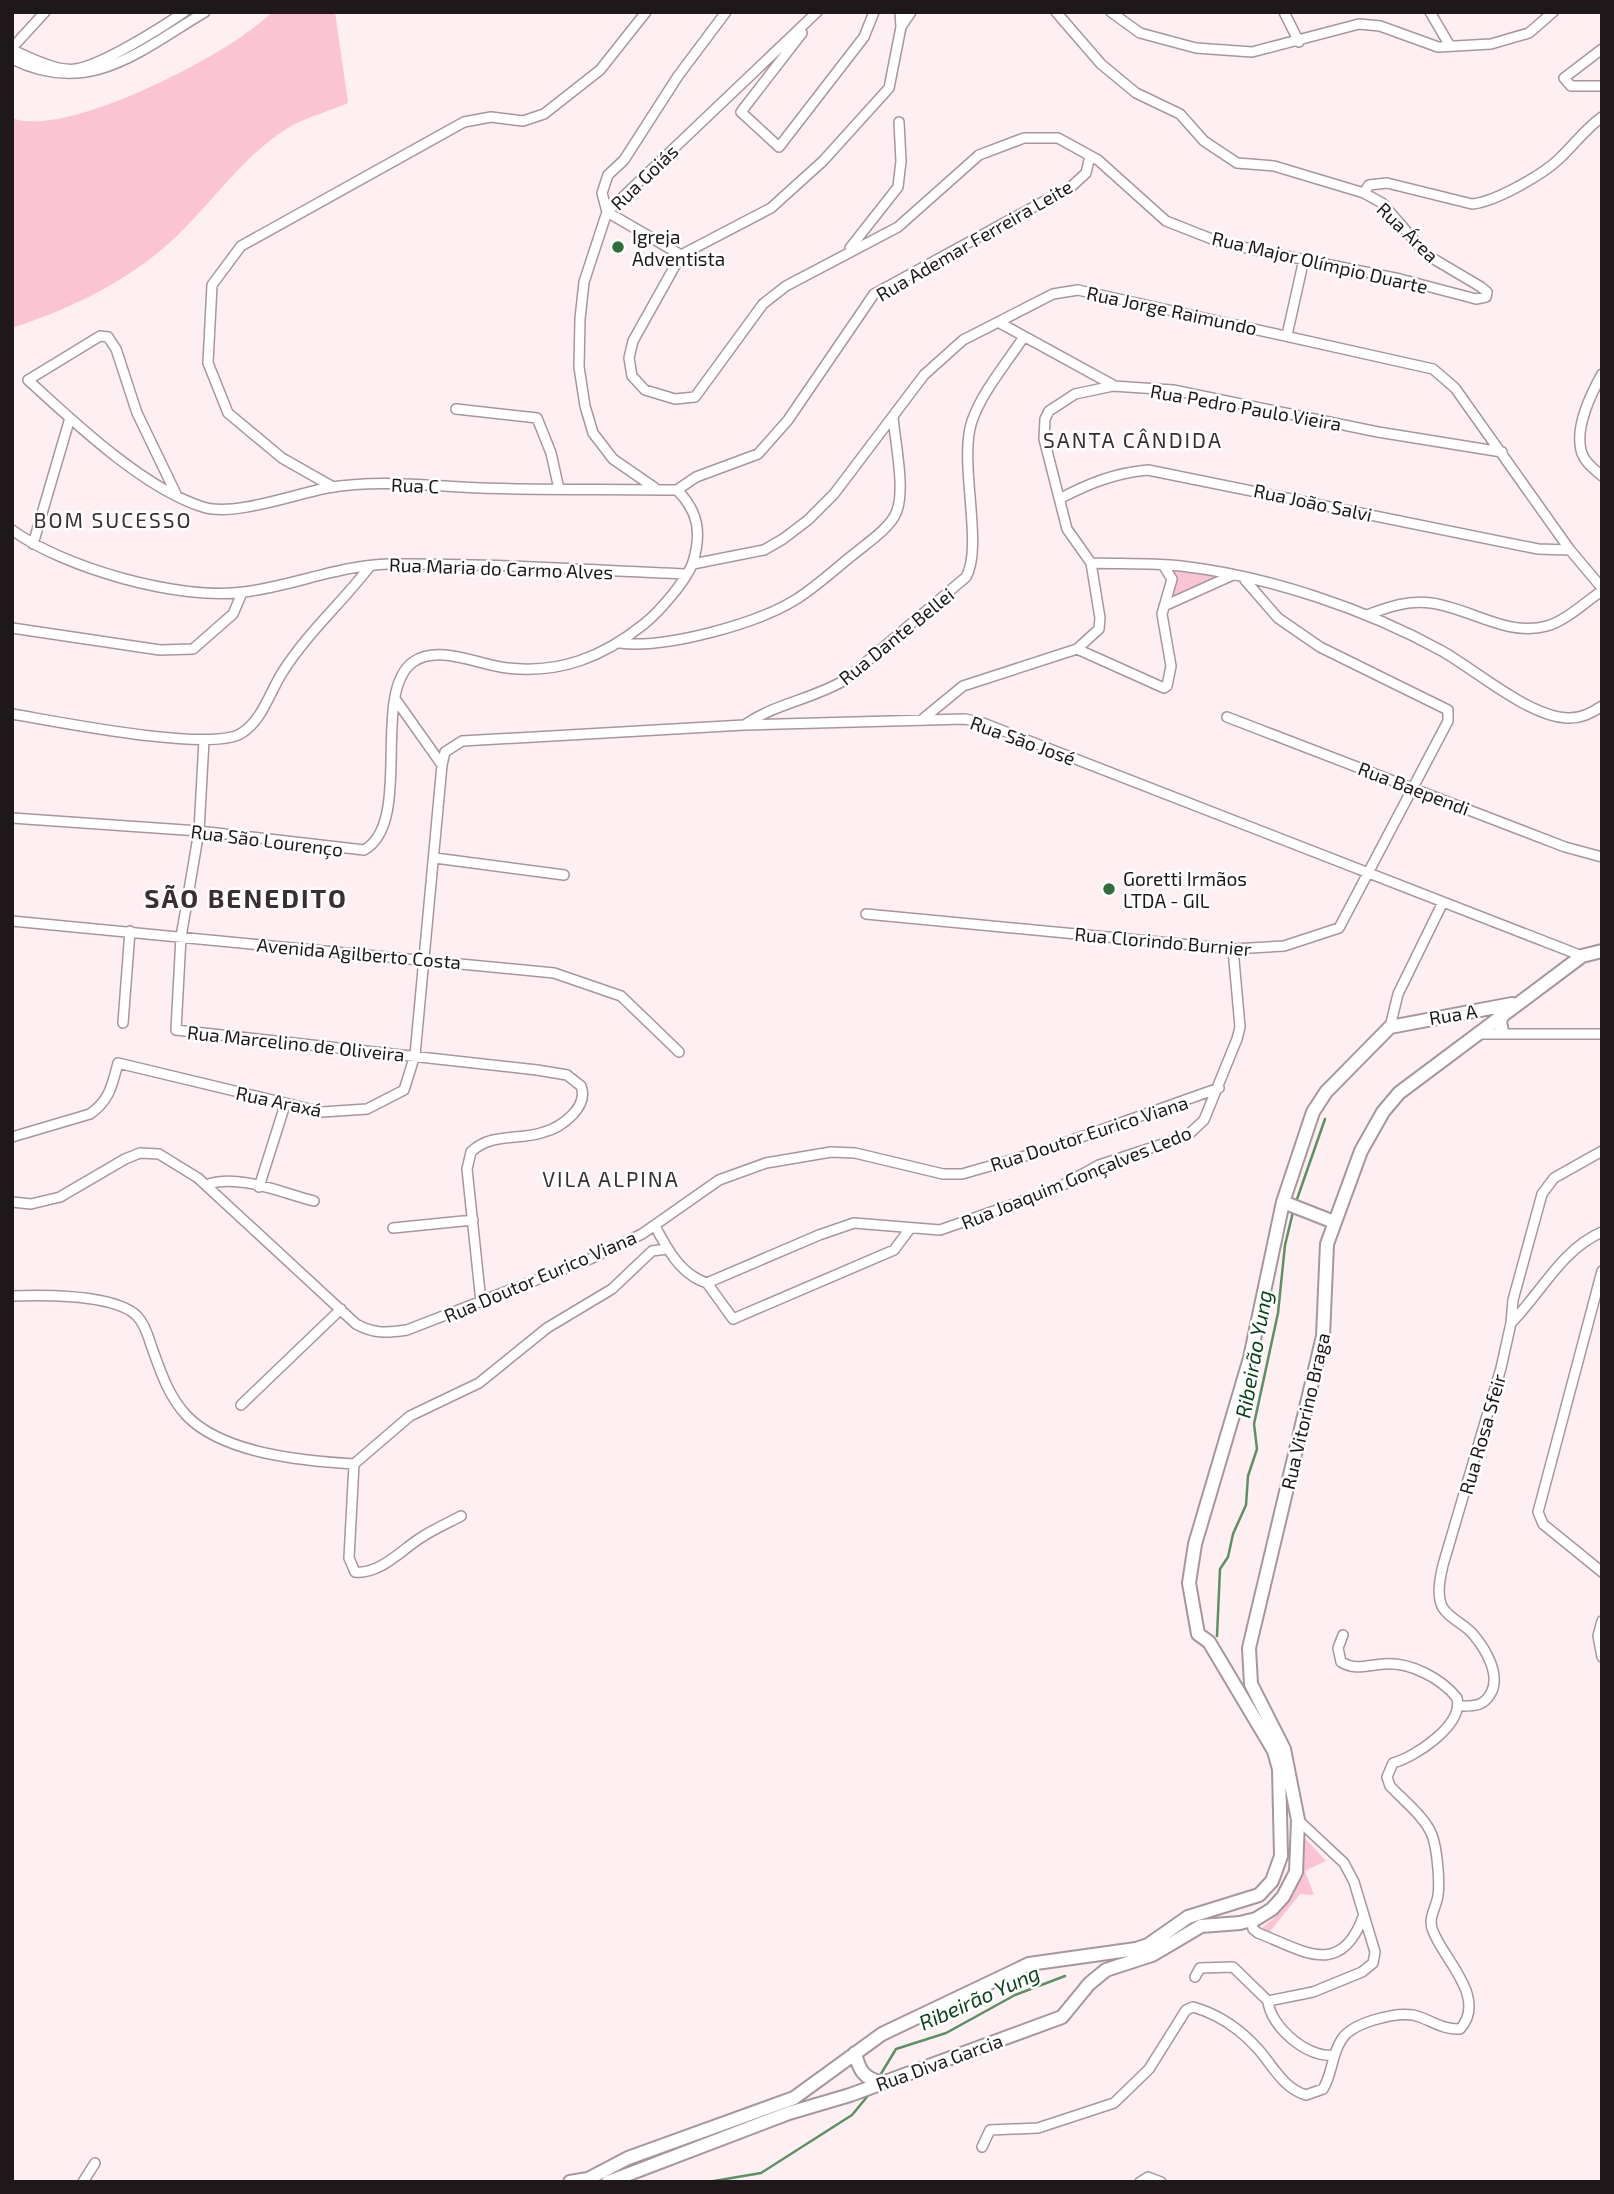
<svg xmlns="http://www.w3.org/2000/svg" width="1614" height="2194" viewBox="0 0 1614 2194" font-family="'Exo 2',sans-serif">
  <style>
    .green { fill: #fbc3d3 }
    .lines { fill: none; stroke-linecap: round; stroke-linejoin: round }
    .stream { stroke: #5b9163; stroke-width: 2.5 }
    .street-casing { stroke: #a7979c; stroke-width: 12 }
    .secondary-casing { stroke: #a7979c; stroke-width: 16 }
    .street { stroke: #fff; stroke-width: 9 }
    .secondary { stroke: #fff; stroke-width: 12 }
    .poi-dot { fill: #2c6f3a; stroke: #fff; stroke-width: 2.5 }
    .labels { text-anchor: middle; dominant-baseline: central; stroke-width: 5; stroke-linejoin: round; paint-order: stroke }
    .street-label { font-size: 19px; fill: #1e181a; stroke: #fff }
    .poi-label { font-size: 19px; fill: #1e181a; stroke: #fff; text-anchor: start }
    .neighbourhood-label { font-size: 21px; letter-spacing: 2px; fill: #3b2e31; stroke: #fff }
    .water-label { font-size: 21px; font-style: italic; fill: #074419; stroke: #fff }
    .district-label { font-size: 26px; font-weight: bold; letter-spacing: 2px; fill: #3b2e31; stroke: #fff }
  </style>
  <rect width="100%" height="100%" fill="#fdeff2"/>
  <path class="green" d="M272,12h63l13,91c-18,8 -38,13 -55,22 -45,25 -78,74 -115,110 -47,45 -105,73 -166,93v-210c53,22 222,-66 260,-106z
    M1171,569l49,5v4l-48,18z
    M1305,1838l21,23 -21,10 9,24 -14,-1 -32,40 -8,-5c39,-28 40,-45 42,-90z"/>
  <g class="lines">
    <path class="stream" d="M1296,1202l29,-83
      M1217,1636l3,-67 8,-12 5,-23 13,-29 2,-29 9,-27 -3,-25 24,-111 7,-68 8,-33
      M879,2077l17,-28 50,-16 69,-38 50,-19
      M708,2182l53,-9 91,-58 19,-23"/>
    <defs>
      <path id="street" d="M900,12l1,15 -12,61 -66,73 -52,47 -90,47 -48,86 -4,17 3,18 13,14 30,9 20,-2 68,-93 23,-18 112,-59 81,-72 45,-17h34l40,22 68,61 56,22 178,36 76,20 10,-2 1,-5 -6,-5 -54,-32 -45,-52 -18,-10 -90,-27 -37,-3 -33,-22 -24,-27 -44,-21 -35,-29 -45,-52
        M1111,12l29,21 56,15 56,4 107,-28 21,2 58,21 53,-3 38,-11 24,-21
        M1284,12l15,30
        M1430,12l20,34
        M901,27l10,-15
        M802,33l-61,79 38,35 85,-110 10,-25
        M12,48l33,-36
        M1602,49l-38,29 7,8h31
        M12,50c18,7 44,22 64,19 26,-4 85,-41 108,-57
        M12,59c77,39 129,-9 193,-47
        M1364,193l5,-8 18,-2 85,21c23,-2 70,-29 87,-45 15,-14 26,-30 43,-42
        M607,212l-5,-19 6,-18 16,-15 54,-84 48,-64
        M607,212l74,43
        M850,248l48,-61 3,-26 -2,-39
        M998,322l115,63
        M1287,335l17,-76
        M1602,374c-11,20 -27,52 -21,76 2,11 13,19 21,26
        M456,409l81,9 14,35 8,36
        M333,487l-51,-29 -54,-45 -20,-50 4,-78 29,-39 223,-124 27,-5 32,4 21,-7 56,-44 46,-58
        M655,488l-42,-29 -20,-26 -8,-27 -6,-39 1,-48 4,-37 23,-70 210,-200
        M677,490l19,-13 62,-23 30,-34 86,-126 198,-108 14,-13 4,-17
        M1061,498c29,-15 54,-25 87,-28l390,79 32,1
        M12,530c52,38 168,71 232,62 48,-6 97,-27 145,-28 99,-1 198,6 297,10
        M33,544l37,-126
        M1091,563c30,1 61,0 90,3 87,10 185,43 261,85 35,20 86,65 125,67 13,1 25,-5 35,-12
        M693,564l71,-14 19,-11 25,-19 26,-26 90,-119 39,-35 90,-46 25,-4 355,79 22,19 115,162 32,38
        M1164,606l69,-31
        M1367,615c21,-8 41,-15 64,-12 39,5 75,34 116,23 19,-5 39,-25 55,-35
        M12,628l148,22 33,-1 40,-35 9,-21
        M620,643c45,6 136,-19 175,-43 21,-13 40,-31 59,-46 12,-10 36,-26 42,-41 10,-22 -1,-71 -3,-96
        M1077,649l87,39 3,-2 4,-20 -9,-52 10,-35 -9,-14
        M396,700l46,65
        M12,714c43,7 194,38 228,20 21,-11 30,-42 42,-61 25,-40 60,-70 88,-107
        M1227,717l338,130 37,10
        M924,718l39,-32 114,-37 22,-20 1,-11 -9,-55 -24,-34 -23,-90 1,-20 4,-8 26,-17 38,-8 60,4 205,42 124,20
        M746,724c31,-21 67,-25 99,-44l121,-103c18,-31 -8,-116 6,-156 10,-29 34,-57 51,-83
        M204,740l-5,91 -18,106 -5,93 361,40 30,5 14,11c8,21 -19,41 -37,46 -24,9 -53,0 -73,20l-4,17 14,133
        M12,818l187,13 165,19c50,-27 6,-157 49,-188 26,-18 66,3 94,6 53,6 96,-11 137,-44 15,-12 43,-44 49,-62 9,-30 5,-51 -16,-72 -66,-1 -131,0 -196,-2 -51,-2 -103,-9 -154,0 -32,6 -94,29 -124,19 -59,-18 -129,-85 -175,-127l72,-44 8,1 8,12 21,64 40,83
        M435,858l129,17
        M866,914l367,35 51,-3 55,-18 109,-207v-11l-128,-63 -42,-29 -33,-38
        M12,921l542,52 67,23 58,56
        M123,1023l7,-92
        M1390,1027l8,-33 45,-92
        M1478,1034h124
        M12,1137l78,-23c20,-14 22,-29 28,-51l204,49 45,-3 37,-19 11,-35 27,-290 3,-13 17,-11 282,-16 221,-6 18,4 599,233
        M206,1185c32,-12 76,8 108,16
        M259,1187l26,-82
        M12,1202l19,2 29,-7 65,-38 15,-6 19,1 39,24 158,146c18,10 31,9 51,6l183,-71 52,-25 77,-54 47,-17 65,-11 24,1 88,21h19l77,-22 180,-64
        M655,1226c12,23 26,49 52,57l112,-48 35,-12 86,7 114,-40 45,-25 88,-29 17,-16 33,-81 3,-12 -7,-78
        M393,1228l80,-8
        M1602,1271l-64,241 5,12 59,48
        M707,1283l26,36 161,-69 15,-20
        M12,1296c31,-1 102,-2 125,20 7,7 11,19 14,29 9,25 17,51 36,71 37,38 117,45 167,48l56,-48 69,-33 68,-55 65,-39 40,-38 15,-2
        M1511,1323c30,-30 51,-74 91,-91
        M241,1405l100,-96
        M354,1464l-5,94 6,14c25,3 47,-23 67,-35 12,-8 26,-14 39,-21
        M1602,1621l-4,15 4,21
        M1459,1706c15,0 24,1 32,-13 10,-19 -6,-45 -19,-60 -8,-9 -22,-14 -29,-25 -7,-12 -3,-30 0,-43l58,-197 10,-45 2,-23 29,-106 12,-16 48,-27
        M1252,1920l1,9 5,4c44,17 82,46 105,-16
        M1195,1977l5,-9 33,-1 35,34
        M1268,2001l45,-9 49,-20 11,-9 2,-11 -21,-70 -10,-19 -46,-43
        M1268,2001c2,25 39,57 64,54
        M982,2147l8,-17 48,-2 76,-25 35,-34 37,-59 7,-3c25,7 48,23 65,42 15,17 25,39 48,46l17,-6c10,-16 8,-34 19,-50 10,-16 52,-27 71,-24 17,4 29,15 47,14 28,-31 -17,-70 -27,-98 -5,-11 1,-20 4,-31 4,-13 0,-52 -5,-65 -7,-18 -29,-35 -42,-49l-3,-9 6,-14c22,-6 71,-38 64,-65 -16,-20 -47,-36 -73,-34 -17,1 -28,7 -43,-2l-3,-14 5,-13
        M83,2182l12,-19
        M1140,2182l8,-5 13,5"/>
      <path id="secondary" d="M1502,1032l-2,-10 3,-9
        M1283,1202l51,20
        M855,2053c4,17 9,26 26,29
        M570,2182l18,-3 40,-21 166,-60 88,-64 147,-70 107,-15 12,-4 40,-28 71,-22 13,-14 9,-25 -2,-87 -5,-18 -65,-109 -11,-8 -9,-51 6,-39 55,-186 33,-156 30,-90 13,-20 64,-65 122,-23
        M608,2182l181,-69 61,-18 212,-78 27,-33 17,-14 46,-15 49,-29 39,-3 16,-4 16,-10 11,-12 13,-25 2,-52 -14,-71 -33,-65 -2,-36 74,-312 4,-92 34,-93 22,-39 16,-19 183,-137 20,-5"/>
    </defs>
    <use href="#street" class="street-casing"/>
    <use href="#secondary" class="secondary-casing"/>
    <use href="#street" class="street"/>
    <use href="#secondary" class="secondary"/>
  </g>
  <g class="poi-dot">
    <circle cx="618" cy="247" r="7"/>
    <circle cx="1109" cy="889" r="7"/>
  </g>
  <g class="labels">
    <g class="street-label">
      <text transform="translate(644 177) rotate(-44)">Rua Goiás</text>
      <text transform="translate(1408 232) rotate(44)">Rua Área</text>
      <text transform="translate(974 240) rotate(-30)">Rua Ademar Ferreira Leite</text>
      <text transform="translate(1320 262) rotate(13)">Rua Major Olímpio Duarte</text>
      <text transform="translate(1172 310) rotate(12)">Rua Jorge Raimundo</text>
      <text transform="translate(1246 407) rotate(10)">Rua Pedro Paulo Vieira</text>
      <text transform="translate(415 485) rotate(2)">Rua C</text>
      <text transform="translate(1313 502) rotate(12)">Rua João Salvi</text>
      <text transform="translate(501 568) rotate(2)">Rua Maria do Carmo Alves</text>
      <text transform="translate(896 636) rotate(-39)">Rua Dante Bellei</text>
      <text transform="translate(1023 740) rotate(20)">Rua São José</text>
      <text transform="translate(1414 788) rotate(21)">Rua Baependi</text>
      <text transform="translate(267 840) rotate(7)">Rua São Lourenço</text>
      <text transform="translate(1163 941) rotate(5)">Rua Clorindo Burnier</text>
      <text transform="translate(359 953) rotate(5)">Avenida Agilberto Costa</text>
      <text transform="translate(1453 1014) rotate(-9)">Rua A</text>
      <text transform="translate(296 1043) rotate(6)">Rua Marcelino de Oliveira</text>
      <text transform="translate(279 1101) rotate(12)">Rua Araxá</text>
      <text transform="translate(1089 1133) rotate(-18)">Rua Doutor Eurico Viana</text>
      <text transform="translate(1076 1177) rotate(-22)">Rua Joaquim Gonçalves Ledo</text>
      <text transform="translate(540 1276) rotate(-23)">Rua Doutor Eurico Viana</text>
      <text transform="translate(1305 1411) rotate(-77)">Rua Vitorino Braga</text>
      <text transform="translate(1482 1434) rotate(-74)">Rua Rosa Sfeir</text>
      <text transform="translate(939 2062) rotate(-20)">Rua Diva Garcia</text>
    </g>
    <g class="poi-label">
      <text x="632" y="236">Igreja<tspan x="632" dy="22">Adventista</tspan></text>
      <text x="1123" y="878">Goretti Irmãos<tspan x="1123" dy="22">LTDA - GIL</tspan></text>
    </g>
    <g class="neighbourhood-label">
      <text x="1133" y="439">SANTA CÂNDIDA</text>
      <text x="113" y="519">BOM SUCESSO</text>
      <text x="611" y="1178">VILA ALPINA</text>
    </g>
    <g class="water-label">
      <text transform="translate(1253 1354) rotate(-80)">Ribeirão Yung</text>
      <text transform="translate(979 1997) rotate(-24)">Ribeirão Yung</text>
    </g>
    <g class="district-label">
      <text x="246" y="897">SÃO BENEDITO</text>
    </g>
  </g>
  <rect width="1614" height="2194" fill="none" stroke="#1e181a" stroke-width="28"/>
</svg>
